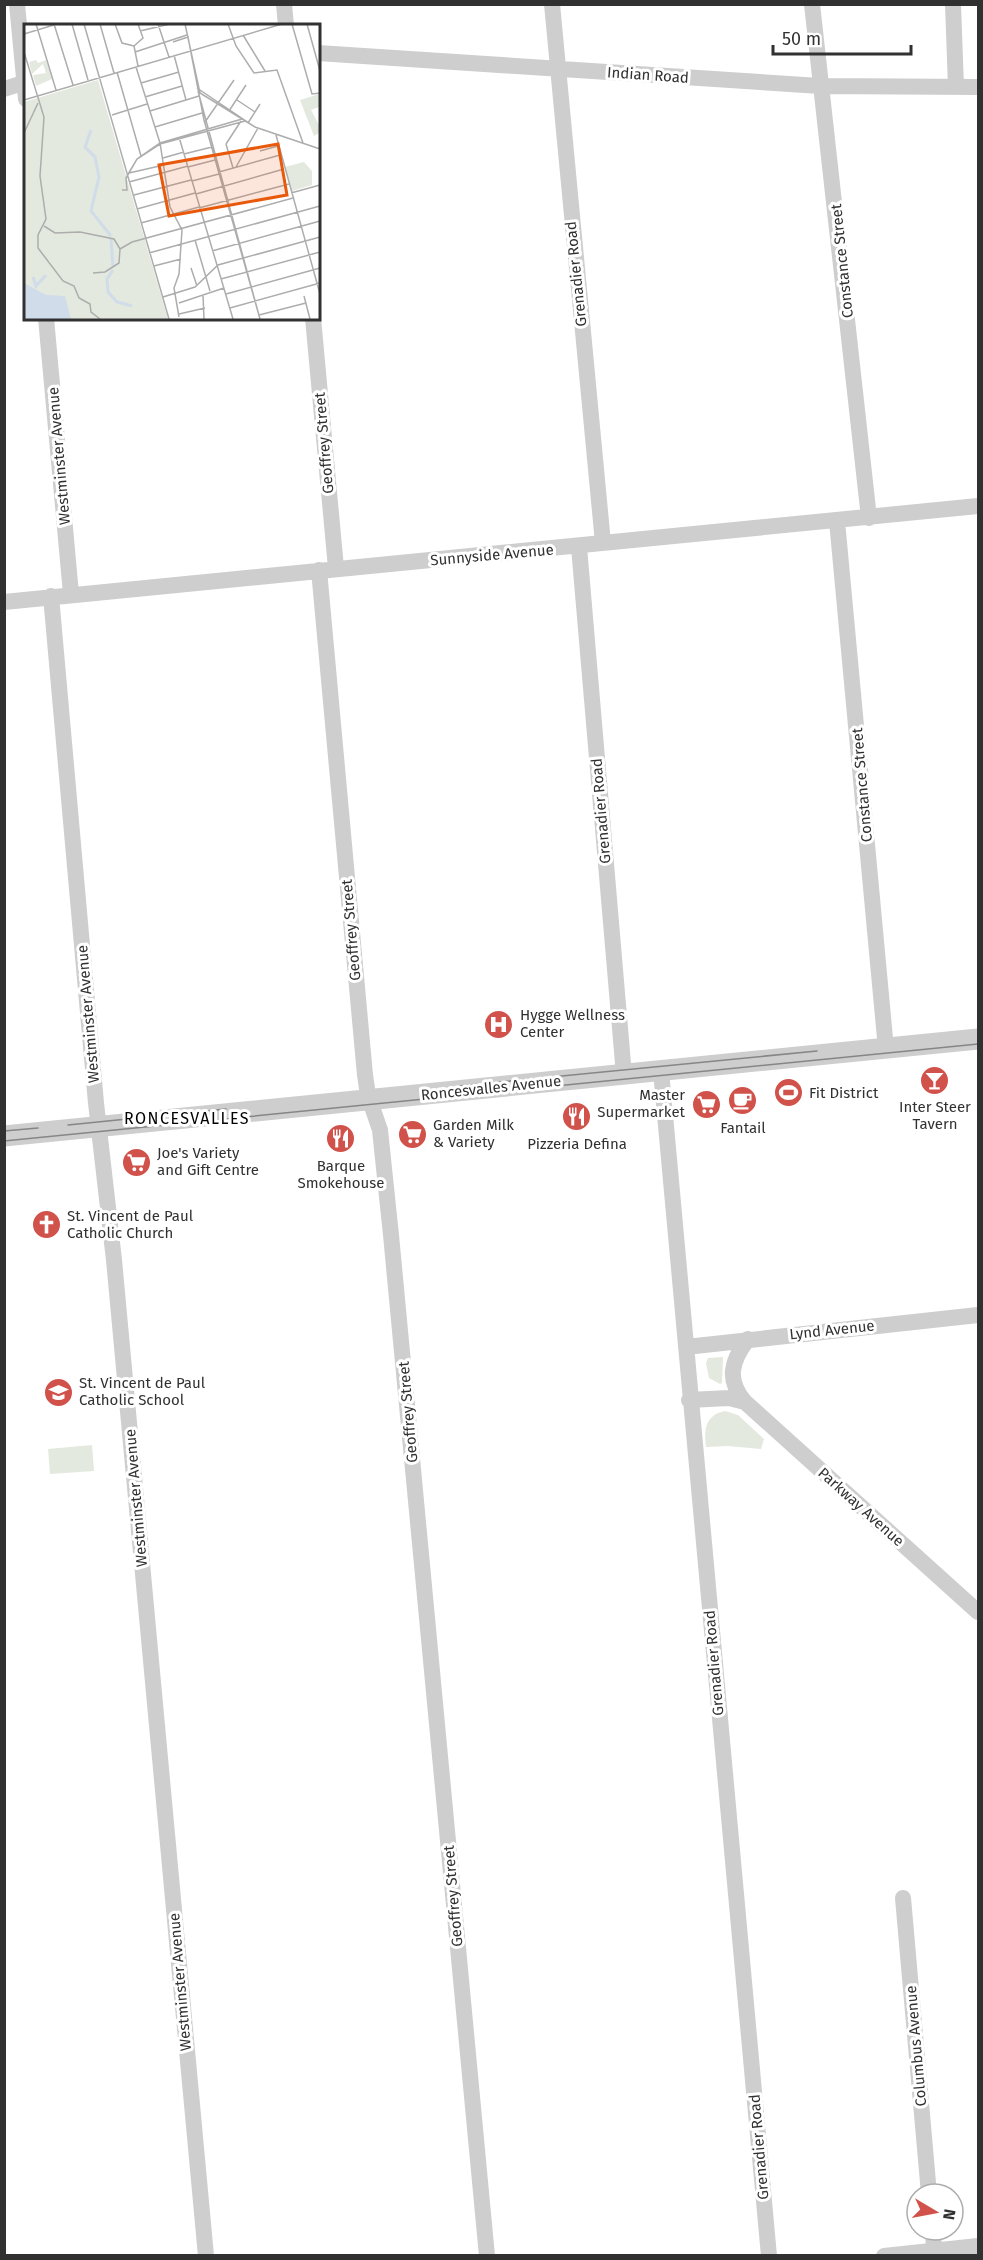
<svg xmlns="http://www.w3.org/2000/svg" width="983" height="2260" viewBox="0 0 983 2260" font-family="'Fira Sans',sans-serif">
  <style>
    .green { fill: #e3e9de }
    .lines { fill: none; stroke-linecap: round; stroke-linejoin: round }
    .minor { stroke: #cecece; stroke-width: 16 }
    .tertiary { stroke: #cecece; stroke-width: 21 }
    .tram { stroke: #868686; stroke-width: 1.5 }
    .labels { text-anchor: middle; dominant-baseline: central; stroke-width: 6; stroke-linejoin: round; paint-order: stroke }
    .street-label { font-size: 15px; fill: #313131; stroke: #fff }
    .poi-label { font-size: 15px; fill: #313131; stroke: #fff; text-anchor: start }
    .neighbourhood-label { font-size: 16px; letter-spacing: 1.5px; fill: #000; stroke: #fff }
    .inset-river { fill: none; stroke: #d0dce9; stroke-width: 3 }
    .inset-road { fill: none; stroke: #adadad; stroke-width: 1.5 }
    .view { fill: #e8590c; fill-opacity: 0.15; stroke: #e8590c; stroke-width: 3 }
    .inset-edge { fill: none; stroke: #313131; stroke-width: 3 }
  </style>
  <rect width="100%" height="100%" fill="#fff"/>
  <path class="green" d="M723,1357l-1,26 -2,1 -11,-6 -3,-15 2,-5z
    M725,1411l13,4 26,24 -3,10 -33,-3 -22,1c-2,-17 -1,-32 19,-36z
    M92,1445l2,26 -44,3 -2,-25z"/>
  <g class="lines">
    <path class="minor" d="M17,4l9,95
      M284,4l2,22
      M552,4l51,539
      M812,4l57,514
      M953,4l3,83
      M318,53l502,33 158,1
      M4,89l22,-7
      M46,318l25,276
      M313,318l23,250
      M837,521l49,528
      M579,547l45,528
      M319,570l46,505 3,20 12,35 11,105 96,1021
      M51,596l45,507 18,157 92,996
      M4,602l974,-96
      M661,1071l108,1185
      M686,1347l292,-32
      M689,1400l40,-2 16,4 233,210
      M745,1402c-19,-22 -14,-41 3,-63
      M903,1898l26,296
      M933,2230l1,20
      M884,2256l94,-10"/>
    <path class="tertiary" d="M4,1136l974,-97"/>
    <path class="tram" d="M459,1086l358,-35
      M68,1125l158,-16
      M4,1131l34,-3
      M4,1141l974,-97"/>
  </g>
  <defs>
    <symbol id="hospital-disc" viewBox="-11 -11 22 22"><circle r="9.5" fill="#d1524a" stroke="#fff"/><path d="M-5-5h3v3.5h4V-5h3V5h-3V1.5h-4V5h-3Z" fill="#fff"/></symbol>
    <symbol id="bar-disc" viewBox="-11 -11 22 22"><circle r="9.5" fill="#d1524a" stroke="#fff"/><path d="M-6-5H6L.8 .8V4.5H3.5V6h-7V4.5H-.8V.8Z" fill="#fff"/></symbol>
    <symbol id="stadium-disc" viewBox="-11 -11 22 22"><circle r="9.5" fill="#d1524a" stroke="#fff"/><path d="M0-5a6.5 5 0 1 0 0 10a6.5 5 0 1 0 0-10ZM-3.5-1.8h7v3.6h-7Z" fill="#fff"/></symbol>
    <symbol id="cafe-disc" viewBox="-11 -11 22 22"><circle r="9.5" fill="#d1524a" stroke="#fff"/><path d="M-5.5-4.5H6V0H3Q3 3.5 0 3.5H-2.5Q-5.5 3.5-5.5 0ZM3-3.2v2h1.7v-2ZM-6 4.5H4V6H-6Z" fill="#fff"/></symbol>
    <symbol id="supermarket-disc" viewBox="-11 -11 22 22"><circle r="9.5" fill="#d1524a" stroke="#fff"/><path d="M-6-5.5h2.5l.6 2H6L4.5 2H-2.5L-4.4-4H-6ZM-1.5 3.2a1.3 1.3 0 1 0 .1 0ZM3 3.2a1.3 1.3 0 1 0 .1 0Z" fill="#fff"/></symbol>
    <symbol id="restaurant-disc" viewBox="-11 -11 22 22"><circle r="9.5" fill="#d1524a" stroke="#fff"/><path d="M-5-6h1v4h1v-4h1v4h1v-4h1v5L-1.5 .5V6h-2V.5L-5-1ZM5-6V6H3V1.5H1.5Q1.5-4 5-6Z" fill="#fff"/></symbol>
    <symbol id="church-disc" viewBox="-11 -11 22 22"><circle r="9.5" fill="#d1524a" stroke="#fff"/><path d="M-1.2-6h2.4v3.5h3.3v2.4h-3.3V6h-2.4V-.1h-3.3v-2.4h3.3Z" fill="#fff"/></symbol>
    <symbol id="school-disc" viewBox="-11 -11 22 22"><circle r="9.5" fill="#d1524a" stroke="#fff"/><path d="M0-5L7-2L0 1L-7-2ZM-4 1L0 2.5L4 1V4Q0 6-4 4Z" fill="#fff"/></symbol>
  </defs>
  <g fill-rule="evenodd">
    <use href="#hospital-disc" x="482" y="1008" width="33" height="33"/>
    <use href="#bar-disc" x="918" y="1064" width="33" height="33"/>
    <use href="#stadium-disc" x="772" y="1076" width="33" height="33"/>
    <use href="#cafe-disc" x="726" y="1084" width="33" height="33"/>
    <use href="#supermarket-disc" x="690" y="1088" width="33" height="33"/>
    <use href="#restaurant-disc" x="560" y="1100" width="33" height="33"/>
    <use href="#supermarket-disc" x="396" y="1118" width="33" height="33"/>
    <use href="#restaurant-disc" x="324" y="1122" width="33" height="33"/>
    <use href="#supermarket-disc" x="120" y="1146" width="33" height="33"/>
    <use href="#church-disc" x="30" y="1208" width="33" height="33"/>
    <use href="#school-disc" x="42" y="1376" width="33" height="33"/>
  </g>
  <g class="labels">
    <g class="street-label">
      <text transform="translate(648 75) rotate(4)">Indian Road</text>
      <text transform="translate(842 261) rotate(-96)">Constance Street</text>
      <text transform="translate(576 274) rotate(-96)">Grenadier Road</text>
      <text transform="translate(324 443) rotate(-95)">Geoffrey Street</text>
      <text transform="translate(59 456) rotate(-95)">Westminster Avenue</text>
      <text transform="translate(492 555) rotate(-5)">Sunnyside Avenue</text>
      <text transform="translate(862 785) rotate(-95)">Constance Street</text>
      <text transform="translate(601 811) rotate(-95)">Grenadier Road</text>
      <text transform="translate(351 930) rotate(-95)">Geoffrey Street</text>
      <text transform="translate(88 1014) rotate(-95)">Westminster Avenue</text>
      <text transform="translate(491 1088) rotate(-6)">Roncesvalles Avenue</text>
      <text transform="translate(832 1330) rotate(-6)">Lynd Avenue</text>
      <text transform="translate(408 1412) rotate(-95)">Geoffrey Street</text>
      <text transform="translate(136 1498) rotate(-95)">Westminster Avenue</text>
      <text transform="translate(861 1507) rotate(42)">Parkway Avenue</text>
      <text transform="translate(714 1663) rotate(-95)">Grenadier Road</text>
      <text transform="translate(453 1896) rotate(-95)">Geoffrey Street</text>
      <text transform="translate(180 1982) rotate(-95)">Westminster Avenue</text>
      <text transform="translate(916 2046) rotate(-95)">Columbus Avenue</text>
      <text transform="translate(759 2147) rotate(-95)">Grenadier Road</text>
    </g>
    <g class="poi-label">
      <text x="520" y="1015">Hygge Wellness<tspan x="520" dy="17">Center</tspan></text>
      <text x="809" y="1093">Fit District</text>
      <text x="685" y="1095" text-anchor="end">Master<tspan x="685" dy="17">Supermarket</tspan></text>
      <text x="935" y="1107" text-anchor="middle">Inter Steer<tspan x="935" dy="17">Tavern</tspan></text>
      <text x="433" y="1125">Garden Milk<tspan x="433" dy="17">&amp; Variety</tspan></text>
      <text x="743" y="1128" text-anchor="middle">Fantail</text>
      <text x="577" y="1144" text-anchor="middle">Pizzeria Defina</text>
      <text x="157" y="1153">Joe's Variety<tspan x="157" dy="17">and Gift Centre</tspan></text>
      <text x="341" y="1166" text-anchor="middle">Barque<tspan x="341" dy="17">Smokehouse</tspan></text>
      <text x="67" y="1216">St. Vincent de Paul<tspan x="67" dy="17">Catholic Church</tspan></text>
      <text x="79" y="1383">St. Vincent de Paul<tspan x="79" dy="17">Catholic School</tspan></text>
    </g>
    <g class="neighbourhood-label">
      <text x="187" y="1118">RONCESVALLES</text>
    </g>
  </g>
  <g transform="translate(24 24)">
    <rect width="296" height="296" fill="#fff"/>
    <path d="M12,36l2,3 8,-3 6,19 -16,7 -3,-11 13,-2 -3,-9 -11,10 -3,-12zM74,56l70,239h-144v-217zM295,70v13l-8,3 8,15v8l-5,3 -14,-36zM280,138l8,9v14l-20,6 -7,-24z" fill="#e3e9de"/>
    <path d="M0,259l22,12 19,1 6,23h-47z" fill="#d0dce9"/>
    <path class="inset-river" d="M67,106l-6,17 10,10 4,20 -8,34 20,25M87,215l2,28M89,246l-6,9 1,13 9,10 15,4M9,253l3,9 10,-11"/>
    <path class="inset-road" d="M12,0l20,66M30,0l19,61M48,0l16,56M60,0l85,295M76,0l14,49M91,0l7,19 12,3M134,0l11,33M161,0l15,69 55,34 65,22M204,0l8,22 18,27 23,-3 26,73M268,0l20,70 8,-1M283,0l13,47M116,7l30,-7M0,10l33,-10M219,11l22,36M149,18l15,-5 16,83 56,199M110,22l9,-8 -5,-14M110,22l4,20M0,28l20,65 -4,59 6,43 -8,16v13l25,33 11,5 5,12 11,6 1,8 9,7M111,28l52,-17M150,31l12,45M112,43l24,76 10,64 12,23 -3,44 -5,14 5,29M93,48l24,84M117,59l38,-11M173,64l58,39 65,22M174,67l62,228M121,73l37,-11M0,76l258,-76M213,76l18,12M126,87l49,-15M205,87l17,-26M88,91l35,-11M181,98l29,-42M224,99l12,-19M131,103l47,-14M0,109l14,-30M252,111l44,159M155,113l54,182M202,120l15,-23M202,120l7,24M236,127l18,-5M160,130l28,-7M139,134l21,-6M164,143l27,-7M212,143l22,-39M195,148l61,-17M105,149l35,-8M103,152l10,-17 23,-16 82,-24M168,157l27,-7M105,158l59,-16M98,166h5l-1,-12 11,-19 23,-15 85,-23M267,169l29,-8M172,170l88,-25M110,171l57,-15M175,184l90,-24M113,185l58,-16M117,199l58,-16M20,202l11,7 25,-1 34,7 6,10 -1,14 -14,9 -12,1M171,216l15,51M96,225l12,-7 161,-44M188,227l108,-30M125,229l171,-47M130,242l27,-7M167,244l6,18M197,255l99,-27M202,270l94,-26M179,271l1,24M280,272l6,23M139,273l32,-10 23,-22 102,-28M155,279l45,-15M206,284l90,-25M155,290l26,-6M235,291l47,-12"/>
    <path class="view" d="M254,120l9,51 -118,21 -10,-51z"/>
    <rect width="296" height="296" class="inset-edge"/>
  </g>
  <rect width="983" height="2260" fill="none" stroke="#313131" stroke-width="12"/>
  <g transform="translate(935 2212) rotate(100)"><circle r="28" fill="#ffffff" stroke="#adadad" stroke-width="1.5"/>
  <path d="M0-4.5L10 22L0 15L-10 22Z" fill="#d1524a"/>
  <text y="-9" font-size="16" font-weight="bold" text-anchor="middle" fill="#313131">N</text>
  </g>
  <path d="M773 45v9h138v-9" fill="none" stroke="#313131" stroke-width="3"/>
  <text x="782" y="45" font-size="18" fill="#313131" stroke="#ffffff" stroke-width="4.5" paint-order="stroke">50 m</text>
</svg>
